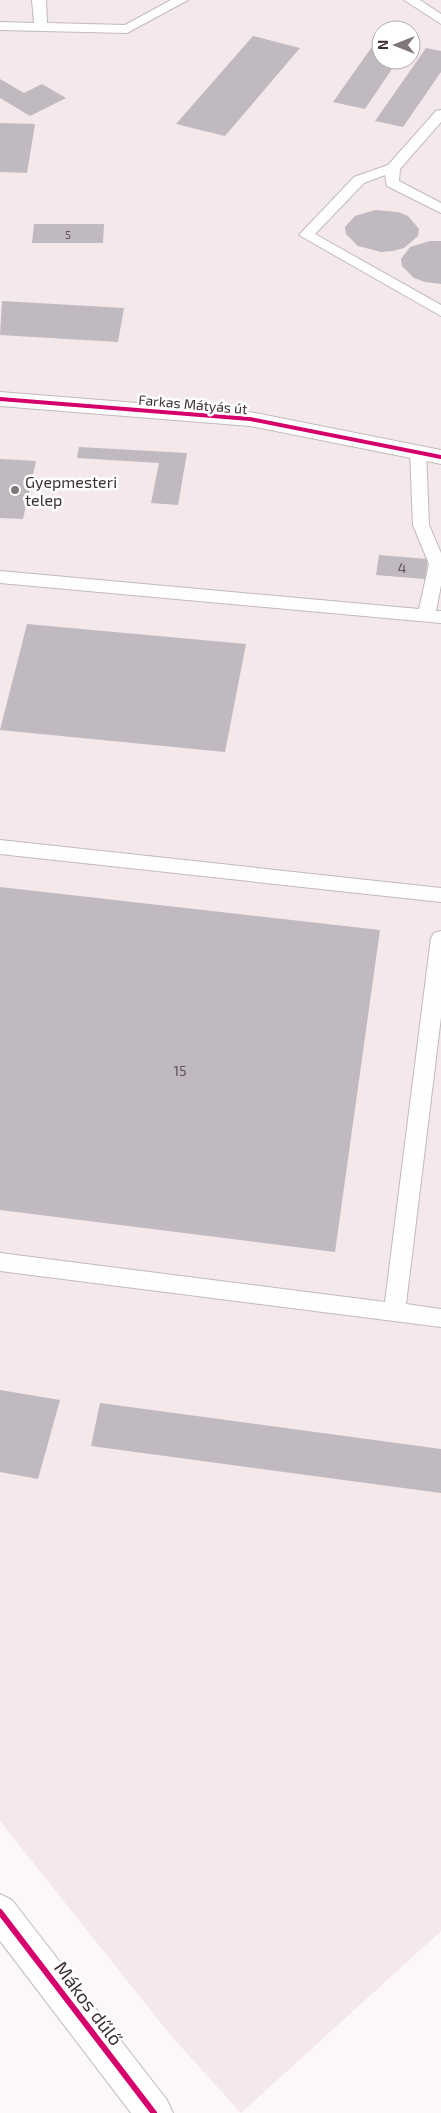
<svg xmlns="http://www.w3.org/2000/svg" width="441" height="2113" viewBox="0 0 441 2113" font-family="'Exo 2',sans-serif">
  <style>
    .built { fill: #f4e8eb; fill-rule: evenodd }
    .building { fill: #c0b9bf }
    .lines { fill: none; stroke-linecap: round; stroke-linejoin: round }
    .lane-casing { stroke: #c2b9bb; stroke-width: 2 }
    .street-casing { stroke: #c2b9bb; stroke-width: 2 }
    .secondary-casing { stroke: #c2b9bb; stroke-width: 2 }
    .lane { fill: #fffefe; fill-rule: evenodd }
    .street { fill: #fffefe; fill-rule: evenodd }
    .secondary { fill: #fffefe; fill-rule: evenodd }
    .cycleway-far1-casing { stroke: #fff; stroke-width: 6 }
    .cycleway-casing { stroke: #fff; stroke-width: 9 }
    .cycleway-far1 { stroke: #d6006c; stroke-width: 4 }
    .cycleway { stroke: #d6006c; stroke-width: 6 }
    .poi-dot { fill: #81767a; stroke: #fff; stroke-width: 2 }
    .labels { text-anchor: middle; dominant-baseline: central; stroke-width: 5; stroke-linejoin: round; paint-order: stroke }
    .far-number-label { font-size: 11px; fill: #5f5258 }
    .far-street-label { font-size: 14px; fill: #3f3035; stroke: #fff }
    .number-label { font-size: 14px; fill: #5f5258 }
    .poi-label { font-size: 16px; fill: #3f3035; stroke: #fff; text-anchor: start }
    .near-street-label { font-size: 19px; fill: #3f3035; stroke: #fff }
  </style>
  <rect width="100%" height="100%" fill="#fcf8f9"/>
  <path class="built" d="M0,0h441v1931l-200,182 -69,-76 -172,-216zM381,30h30v30h-30z"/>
  <path class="building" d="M381,34v26h17l-33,49 -32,-7z
    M253,36l47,12 -75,88 -49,-12z
    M426,48l15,3v21l-38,55 -28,-6z
    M0,79l24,14 18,-9 24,14 -36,18 -30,-18z
    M0,123l35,1 -8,49 -27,-1z
    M375,210l23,2 10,4 11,13 -1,7 -14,12 -11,3 -12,1 -23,-6 -12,-12 -1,-7 10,-11z
    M34,224h70l-1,19h-71z
    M430,241h11v43l-16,-2 -11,-4 -12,-12 -1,-7 9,-12z
    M2,301l122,7 -6,34 -118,-7z
    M79,447l108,6 -9,52 -27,-2 8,-40 -82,-5z
    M0,459l36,2 -13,58 -23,-1z
    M379,555l49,4 -3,20 -49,-4z
    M27,624l219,20 -21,108 -225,-22z
    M0,887l380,43 -45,322 -335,-42z
    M0,1390l60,10 -22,79 -38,-7z
    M100,1403l341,46v44l-350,-47z"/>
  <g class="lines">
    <defs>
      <path id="lane" d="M32,0h14l1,23 78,2 46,-25h17l-61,33 -127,-3v-8l34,1z
        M404,0h16l21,14v10z
        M441,110v12l-41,47 -1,12 42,22v10l-54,-27 -2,-11 -21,8 -49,51 126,71v11l-142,-81 55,-58 34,-12 48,-54z
        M418,446l6,1 2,4 3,74 12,28v32l-5,26h5v12l-441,-40v-12l419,38 10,-45 -16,-39 -3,-74 2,-4z
        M0,840l441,48v14l-441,-48z
        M441,931v86l-35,287 35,5v18l-441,-56v-18l385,49 46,-364 3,-5z"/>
      <path id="street" d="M0,1894l12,6 155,200 6,13h-42l-131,-172z"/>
      <path id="secondary" d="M0,392l250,20 191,38v14l-191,-38 -250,-20z"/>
    </defs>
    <use href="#lane" class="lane-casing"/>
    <use href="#street" class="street-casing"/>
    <use href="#secondary" class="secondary-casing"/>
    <use href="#lane" class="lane"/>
    <use href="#street" class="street"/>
    <use href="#secondary" class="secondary"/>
    <defs>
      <path id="cycleway-far1" d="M0,399l250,20 191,38"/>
      <path id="cycleway" d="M0,1912l154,201"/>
    </defs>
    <use href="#cycleway-far1" class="cycleway-far1-casing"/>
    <use href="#cycleway" class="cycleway-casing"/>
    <use href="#cycleway-far1" class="cycleway-far1"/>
    <use href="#cycleway" class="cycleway"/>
  </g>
  <circle class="poi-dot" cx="15" cy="490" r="5"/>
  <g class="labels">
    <g class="far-number-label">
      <text x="68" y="234">5</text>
    </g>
    <g class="far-street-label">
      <text transform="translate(193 404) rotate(5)">Farkas Mátyás út</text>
    </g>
    <g class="number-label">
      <text x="402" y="567">4</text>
      <text x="180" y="1070">15</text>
    </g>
    <g class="poi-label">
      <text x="25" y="481">Gyepmesteri<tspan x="25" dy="18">telep</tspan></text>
    </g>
    <g class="near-street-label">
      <text transform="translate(89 2003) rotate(53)">Mákos dűlő</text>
    </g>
  </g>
  <g transform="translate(396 45) rotate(270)"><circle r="24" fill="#ffffff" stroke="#b2acae"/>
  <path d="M0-4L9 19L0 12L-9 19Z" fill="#81767a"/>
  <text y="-8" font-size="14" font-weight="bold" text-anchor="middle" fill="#3f3035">N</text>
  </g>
</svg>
